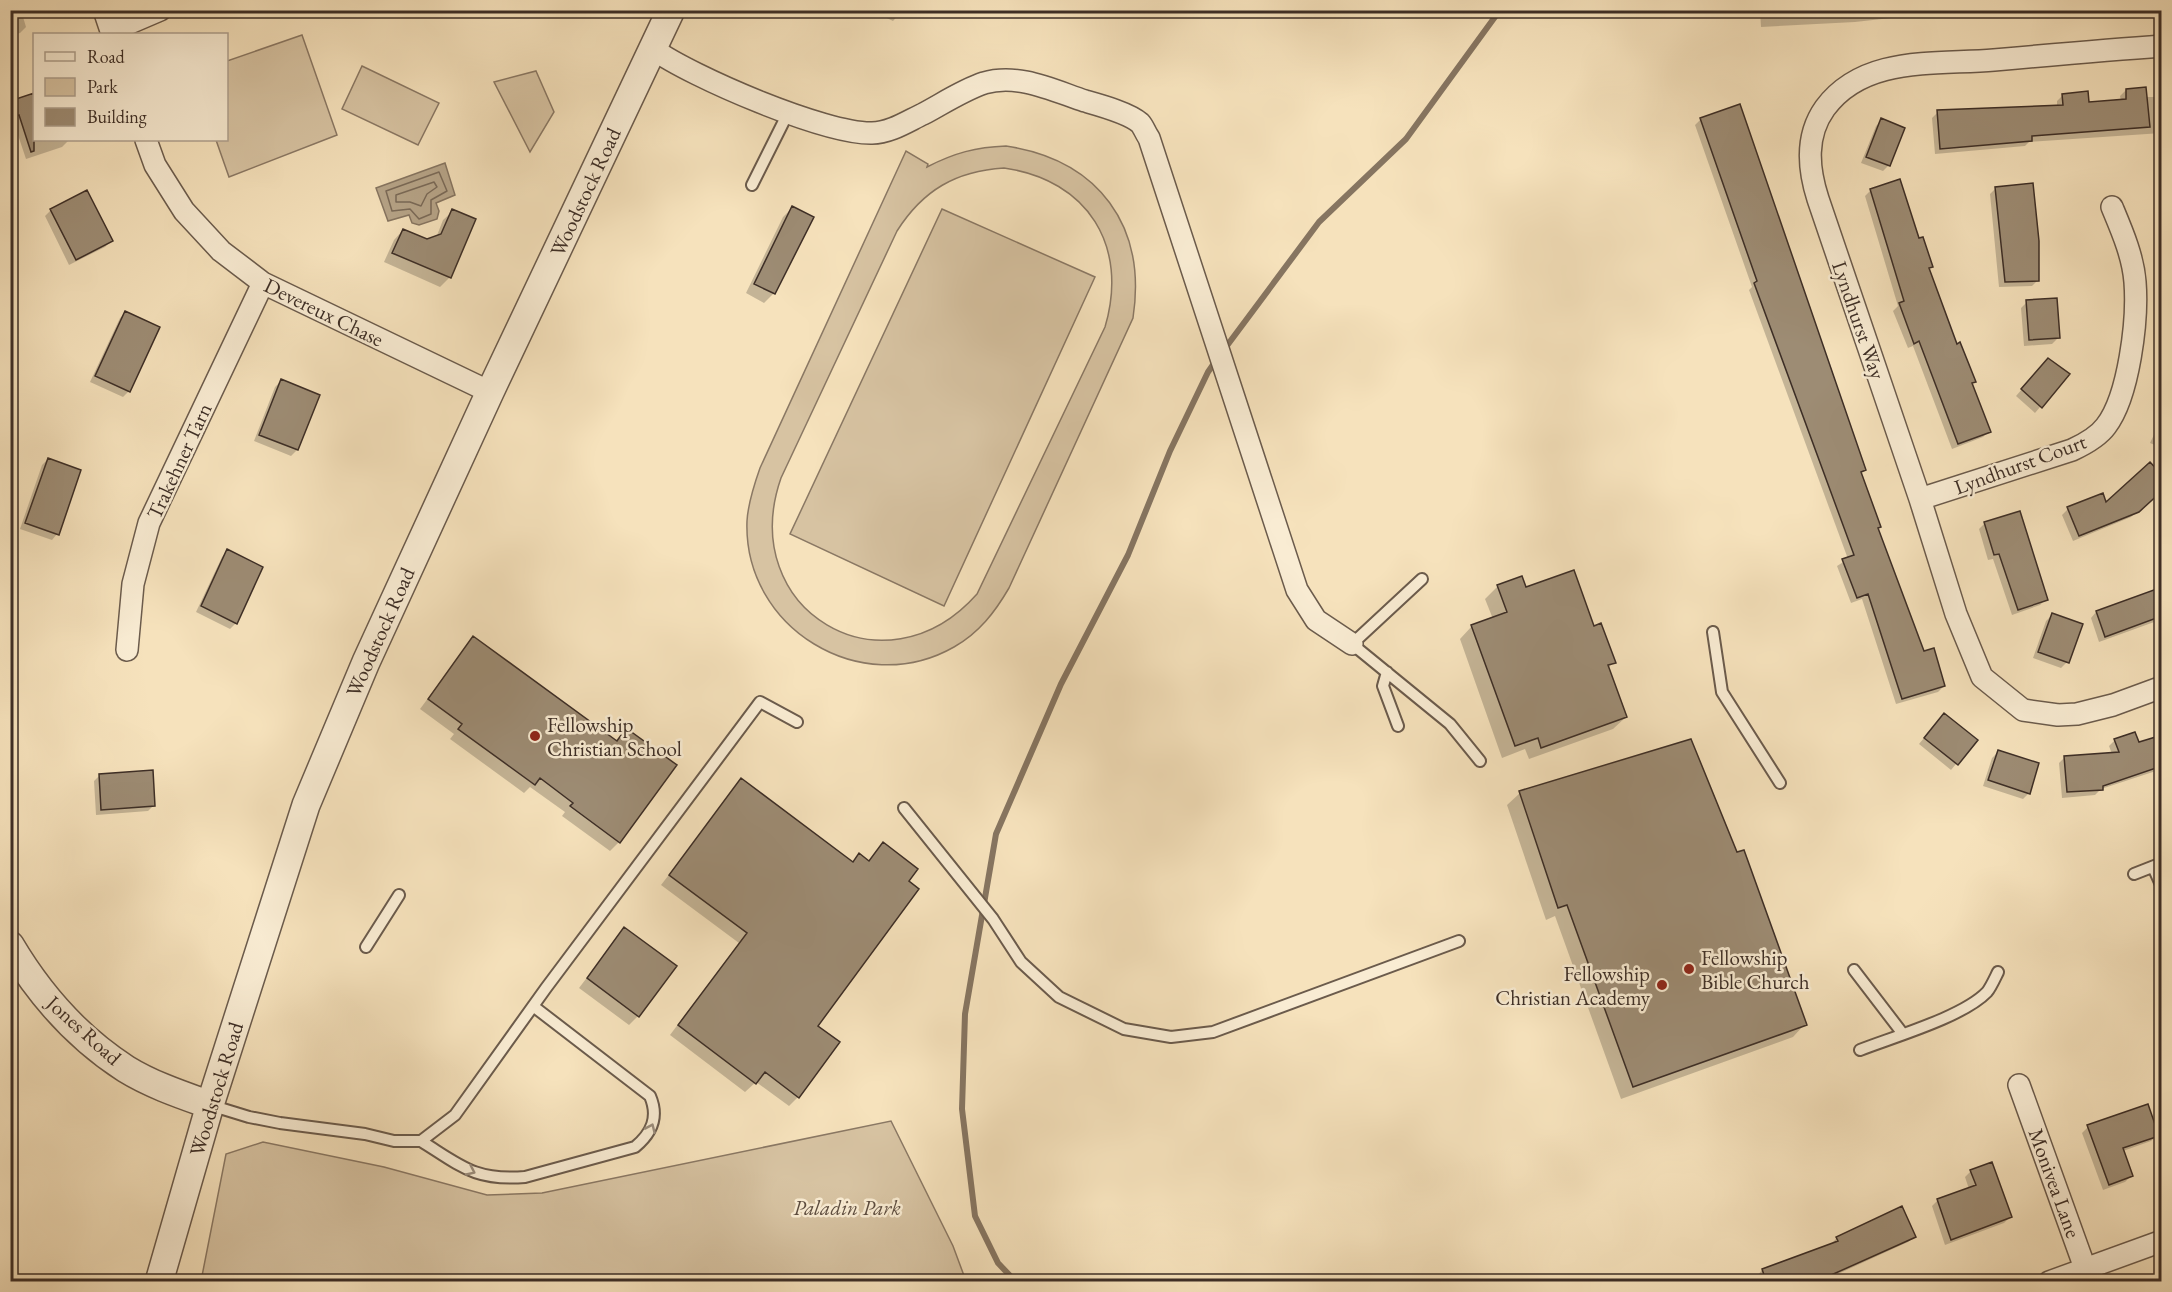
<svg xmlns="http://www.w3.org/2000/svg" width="2172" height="1292" viewBox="0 0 2172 1292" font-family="'EB Garamond',serif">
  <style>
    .green { fill: #d7c3a2; stroke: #8a7864; stroke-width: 1.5; fill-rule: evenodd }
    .water { fill: #b7a589; stroke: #867561; stroke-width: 1.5 }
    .shadow { fill: #0003 }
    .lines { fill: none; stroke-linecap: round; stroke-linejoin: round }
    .shore { stroke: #7a6a58; stroke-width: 1.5 }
    .stream { stroke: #867561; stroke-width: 6 }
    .building { fill: #9d8c74; stroke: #3d2e26; stroke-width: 1.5 }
    .service-casing { stroke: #6b5b4c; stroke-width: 14 }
    .minor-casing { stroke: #6b5b4c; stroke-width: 24 }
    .tertiary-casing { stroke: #6b5b4c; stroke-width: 30 }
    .service { stroke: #f9ecd3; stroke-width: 10 }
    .minor { stroke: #f9ecd3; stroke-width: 21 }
    .tertiary { stroke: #f9ecd3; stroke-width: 27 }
    .oneway { stroke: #9b8d7c }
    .poi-dot { fill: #8f2418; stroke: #f9ecd3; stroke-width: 2 }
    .labels { text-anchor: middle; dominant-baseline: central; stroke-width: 5; stroke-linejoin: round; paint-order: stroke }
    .street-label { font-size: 21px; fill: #3d2e26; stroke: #f9ecd3 }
    .poi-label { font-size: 21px; fill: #3d2e26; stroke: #f9ecd3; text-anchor: start }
    .park-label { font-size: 21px; font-style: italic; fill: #5c4c3f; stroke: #f9ecd3 }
  </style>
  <rect width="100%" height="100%" fill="#f6e2bc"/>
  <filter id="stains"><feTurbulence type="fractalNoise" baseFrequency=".00333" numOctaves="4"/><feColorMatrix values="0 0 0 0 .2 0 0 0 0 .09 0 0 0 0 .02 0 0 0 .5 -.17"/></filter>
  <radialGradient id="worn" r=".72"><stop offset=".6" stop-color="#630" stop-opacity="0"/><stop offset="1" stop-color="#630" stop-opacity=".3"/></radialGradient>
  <path class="green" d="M302,35l35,100 -108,42 -13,-37h10l1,-79z
    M362,66l77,37 -21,42 -76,-36z
    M536,71l18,41 -24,40 -36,-70z
    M1006,146c93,14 141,80 127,172l-124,270c-14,24 -30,45 -55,59 -93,53 -211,-19 -207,-126 1,-18 7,-36 13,-53l146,-317 22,13 -1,3c27,-14 49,-20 79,-21zM1004,168c84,12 125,78 101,159l-128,267c-93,105 -242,16 -196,-116l116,-247c26,-41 59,-60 107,-63z
    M942,209l153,68 -151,329 -154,-72z
    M891,1121l62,125 13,35h-765l25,-127 37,-12 121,25 103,28 55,-2z"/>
  <path class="water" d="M445,163l10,32 -19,8 3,8 -2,8 -18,6 -7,-2 -3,-8 -21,6 -12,-33z"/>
  <path class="shadow" d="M10,10h11l5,17 -6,6 -10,3z
    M870,10h33l-10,11z
    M1760,10h170l-8,1 -4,4 -63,7 -94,5z
    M2126,90l20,7h16v36l-133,9 -4,4 -90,8 -3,-36 6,-6 119,-5v-6l6,-6 25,8 33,-2 -1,-5z
    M34,95v45l34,1 -6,6 -36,12 -13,-39 -3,1v-19z
    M1701,119l163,351 -4,4 19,53 -2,2 46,124 21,33 -6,6 -42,12 -34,-105 -11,4 -14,-37 11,-7 -99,-269 3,-3 -57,-162z
    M1882,120l21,8 -14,37 -6,6 -22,-8 15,-37z
    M1996,188l42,92 -6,6 -33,1 -9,-93z
    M1871,190l47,50 13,27 -3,3 28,76 18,35 -3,3 18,47 -6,6 -31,12 -39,-103 -5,2 -15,-37 5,-5 -33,-110z
    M87,192l24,49 -6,6 -36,18 -24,-49 6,-6z
    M792,208l20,10 -38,75 -10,10 -18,-10 37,-76z
    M453,211l21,9 -25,58 -9,9 -56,-25 10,-22 9,-10 24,11 9,-3 7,-18z
    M2027,302l31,36 -6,6 -28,2 -3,-38z
    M126,312l3,79 -6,6 -33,-15 30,-64z
    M2042,366l26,8 -33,39 -19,-17z
    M281,381l37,14 -21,55 -6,6 -37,-15 21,-54z
    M2162,418v30l-12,-5z
    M48,459l9,75 -5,6 -32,-11 22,-64z
    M2162,489l-31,28 -58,24 -11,-26 6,-6 38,-4z
    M1985,523l61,76 -6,6 -28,10 -19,-56 -5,1 -9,-31z
    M227,551l9,72 -6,6 -34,-17 26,-55z
    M2162,585v45l-5,-9 -58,21 -8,-24 5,-6 53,-19z
    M1498,586l28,3 88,73 -6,6 18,49 -13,12 -84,30 -4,-10 -23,9 -42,-119 12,-13 21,-7 -8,-20z
    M2052,615l15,47 -6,6 -28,-10 13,-37z
    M10,621l8,1 -5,49 -3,3z
    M473,638l142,103 11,-11 -7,112 -9,9 -48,-35 3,-4 -35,-25 -6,6 -74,-54 4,-5 -34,-25z
    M1938,721l38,19 -25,30 -32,-26z
    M2162,736v33l-61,20 -6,6 -33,3 -3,-35 6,-6 47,-3 -3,-8 6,-6 23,4z
    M1998,752l31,41 -6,6 -40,-13 9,-28z
    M100,775l54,30 -6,6 -52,4 -2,-34z
    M742,780l110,83 7,-8 9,7 15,-18 -67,182 -18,71 -9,9 -33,-24 -11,10 -75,-57 69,-92 -78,-58z
    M1520,793l285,231 -12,13 -172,62 -66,-183 -9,4 -39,-115z
    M624,929l14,87 -9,9 -50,-37z
    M2088,1127l69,8 -6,6 -28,10 8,25 -6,6 -22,8 -21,-57z
    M1971,1171l39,46 -6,6 -59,22 -13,-39 6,-6 31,-11 -4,-12z
    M10,1186l5,12 -5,4z
    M1914,1236l-6,6 -79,36 1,4h-71l-2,-6 5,-6 69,-26 6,-6z"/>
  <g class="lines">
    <path class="shore" d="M439,172l8,19 -16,9v14l-12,5 -9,-10 -18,2 -6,-20z
      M434,182l3,5 -10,7 -6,12 -11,-4h-14v-7z"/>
    <path class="stream" d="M1223,351l96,-129 87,-83 94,-129
      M1016,1282l-18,-19 -23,-47 -13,-107 3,-95 31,-180 65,-150 67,-129 42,-104 38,-79 9,-13"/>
  </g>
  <path class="building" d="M2146,87l4,40 -118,9v5l-92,8 -3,-39 126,-5 -1,-11 26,-3 1,11 37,-3v-10z
    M34,93v58l-3,1 -12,-37 -9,3v-17z
    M1740,104l126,366 -5,2 20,55 -3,1 46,123 10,-3 11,38 -43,13 -34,-105 -11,4 -15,-39 12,-4 -100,-272 3,-2 -57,-163z
    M1881,118l24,10 -15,38 -24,-9z
    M1900,179l19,59 4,-1 10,30 -4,1 28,76 3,-2 16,40 -4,1 19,49 -33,12 -39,-103 -5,3 -15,-41 5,-2 -34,-112z
    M2033,183l6,58v40l-34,1 -10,-95z
    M87,190l26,51 -37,19 -26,-51z
    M792,206l22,11 -39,77 -21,-10z
    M452,209l24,10 -25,59 -59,-25 11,-24 24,10 14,-5z
    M2057,298l3,40 -31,2 -3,-40z
    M125,311l35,16 -30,65 -35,-16z
    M2048,358l22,16 -28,34 -21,-19z
    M281,379l39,16 -22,55 -39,-15z
    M48,458l33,12 -22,65 -34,-12z
    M2150,462l12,13v16l-23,21 -60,24 -12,-29 36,-14 3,9z
    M2020,511l28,89 -30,10 -19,-56 -5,1 -10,-33z
    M227,549l36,18 -26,57 -36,-18z
    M1574,570l20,56 7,-3 15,40 -8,2 19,52 -86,31 -3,-10 -23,8 -44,-121 36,-13 -10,-27 25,-9 4,11z
    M2162,587v29l-57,21 -9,-26z
    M2052,613l31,11 -14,39 -31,-11z
    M473,636l144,105 9,-13 51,37 -57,78 -50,-37 3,-3 -33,-25 -5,7 -77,-56 4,-5 -34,-25z
    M1944,713l34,27 -20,25 -34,-27z
    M2135,732l4,10 23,-7v31l-59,20v4l-36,2 -3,-36 55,-4 -5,-13z
    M1691,739l46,113 7,-2 63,175 -174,62 -66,-182 -9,3 -39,-117z
    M1998,750l41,13 -9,31 -42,-14z
    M153,770l2,36 -54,4 -2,-36z
    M741,778l112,84 6,-9 10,8 14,-19 35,27 -9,12 10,8 -101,137 22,16 -41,56 -34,-26 -9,12 -78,-59 69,-92 -78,-58z
    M624,927l53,39 -38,51 -52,-39z
    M2148,1104l11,32 -36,12 10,28 -24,9 -22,-60z
    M1992,1162l20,55 -61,23 -14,-41 39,-14 -6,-15z
    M1902,1206l14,31 -87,39 2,5h-65l-4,-12 76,-28 -2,-4z"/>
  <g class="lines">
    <defs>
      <path id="service" d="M752,185l37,-74
        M1422,579l-70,65 98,80 30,37
        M1713,632l9,60 58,91
        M1387,672l-4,14 15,40
        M904,808l89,111 28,43 38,35 65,32 47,8 42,-5 246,-91
        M2153,867l9,20
        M2134,874l28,-11
        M366,947l33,-52
        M1854,970l49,64
        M1860,1050c33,-13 103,-33 127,-58 4,-5 8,-14 11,-20
        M210,1105l39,12 31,6 85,11 29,7h27l34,-26 91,-127 214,-286 37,20
        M421,1141c40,25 54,40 104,36l110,-30c17,-14 24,-30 15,-51l-117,-90"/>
      <path id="minor" d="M104,10l8,24
        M111,31l49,-21
        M2162,46c-56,4 -112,9 -168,14 -58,5 -130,-5 -169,48 -20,28 -17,60 -7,91l102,300 36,115 26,63 41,33 35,5 19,-1 36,-9 49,-18
        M653,49c39,28 172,85 219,84 18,0 36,-12 51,-19 19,-10 40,-24 61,-31 34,-10 68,7 101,18 14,4 44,12 55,22 3,3 6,11 9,15l148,452 19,30 36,24
        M146,140l9,25 29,46 37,40 42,32 227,109
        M1920,499l152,-49c13,-6 26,-13 34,-24 23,-30 32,-106 29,-144 -2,-26 -13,-51 -23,-75
        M127,650l6,-66 16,-61 114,-240
        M2019,1085l71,197
        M2049,1282l113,-41"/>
      <path id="tertiary" d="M10,945c29,49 68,93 116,124 26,16 56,26 84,36
        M159,1282l51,-177 96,-300 60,-143 124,-270 181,-382"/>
    </defs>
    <use href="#service" class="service-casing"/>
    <use href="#minor" class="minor-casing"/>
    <use href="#tertiary" class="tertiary-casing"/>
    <use href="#service" class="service"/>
    <use href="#minor" class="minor"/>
    <use href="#tertiary" class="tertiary"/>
  </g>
  <defs><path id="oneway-chevron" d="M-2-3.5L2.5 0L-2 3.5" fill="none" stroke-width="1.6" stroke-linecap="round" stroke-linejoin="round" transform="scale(1.5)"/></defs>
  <g class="oneway">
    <use href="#oneway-chevron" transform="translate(651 1128) rotate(-66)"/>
    <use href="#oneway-chevron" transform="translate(471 1171) rotate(25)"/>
  </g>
  <g class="poi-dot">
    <circle cx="535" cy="736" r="6"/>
    <circle cx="1689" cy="969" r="6"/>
    <circle cx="1662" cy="985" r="6"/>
  </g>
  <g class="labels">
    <g class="street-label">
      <text transform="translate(585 192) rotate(-65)">Woodstock Road</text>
      <text transform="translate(324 312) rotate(26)">Devereux Chase</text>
      <text transform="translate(1859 320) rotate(71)">Lyndhurst Way</text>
      <text transform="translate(179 461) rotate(-65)">Trakehner Tarn</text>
      <text transform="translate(2020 464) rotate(-20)">Lyndhurst Court</text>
      <text transform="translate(380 632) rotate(-66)">Woodstock Road</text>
      <text transform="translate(84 1030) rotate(42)">Jones Road</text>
      <text transform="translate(216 1089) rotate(-73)">Woodstock Road</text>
      <text transform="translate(2055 1183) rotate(70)">Monivea Lane</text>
    </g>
    <g class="poi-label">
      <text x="547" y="724">Fellowship<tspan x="547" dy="24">Christian School</tspan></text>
      <text x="1701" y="957">Fellowship<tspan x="1701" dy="24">Bible Church</tspan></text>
      <text x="1650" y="973" text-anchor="end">Fellowship<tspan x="1650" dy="24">Christian Academy</tspan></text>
    </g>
    <g class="park-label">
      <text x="847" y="1207">Paladin Park</text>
    </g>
  </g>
  <rect width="2172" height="1292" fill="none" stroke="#f6e2bc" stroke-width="36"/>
  <rect x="12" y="12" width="2148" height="1268" fill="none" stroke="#3d2e26" stroke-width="3"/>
  <rect x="18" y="18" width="2136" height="1256" fill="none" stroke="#3d2e26" stroke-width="1.5"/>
  <rect x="33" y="33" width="195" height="108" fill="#f9ecd3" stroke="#aea08e" stroke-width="1.5"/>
  <rect x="45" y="52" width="30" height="9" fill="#f9ecd3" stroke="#aea08e" stroke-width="1.5"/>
  <text x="87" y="63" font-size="18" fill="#3d2e26">Road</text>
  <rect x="45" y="78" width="30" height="18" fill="#d7c3a2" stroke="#aea08e" stroke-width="1.5"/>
  <text x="87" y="93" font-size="18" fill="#3d2e26">Park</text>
  <rect x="45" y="108" width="30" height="18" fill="#9d8c74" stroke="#aea08e" stroke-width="1.5"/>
  <text x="87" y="123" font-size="18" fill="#3d2e26">Building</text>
  <rect width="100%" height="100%" filter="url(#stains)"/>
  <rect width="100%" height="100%" fill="url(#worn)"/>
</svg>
